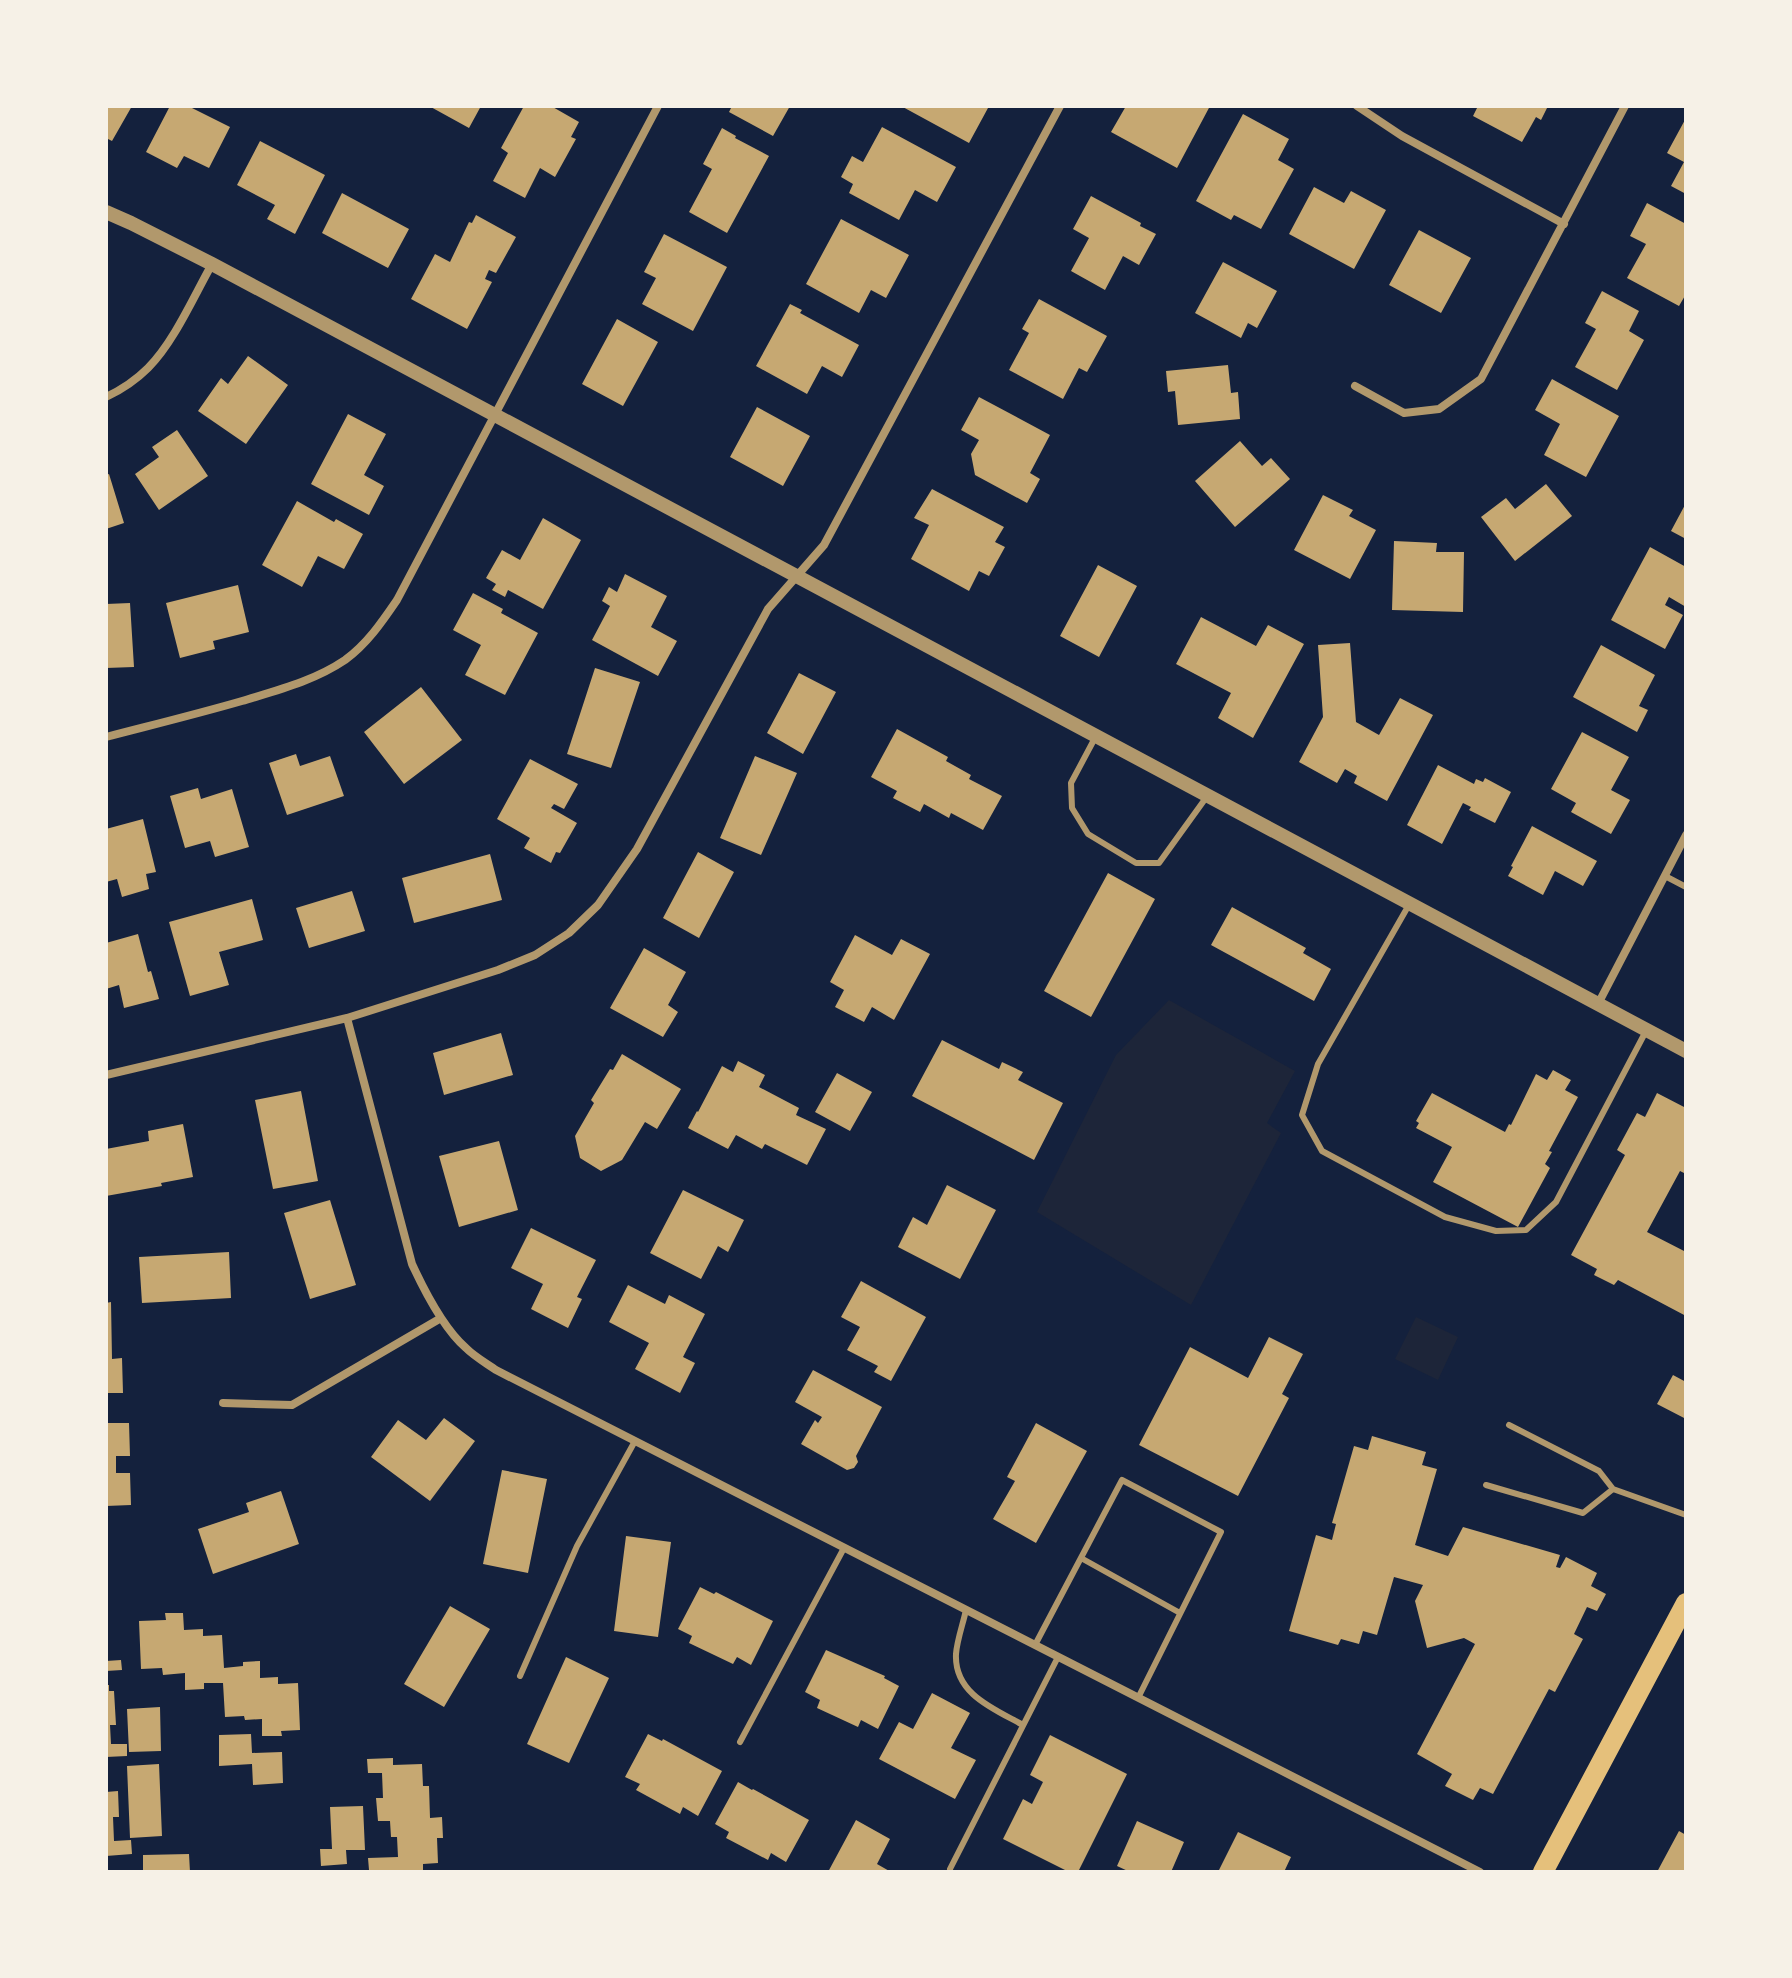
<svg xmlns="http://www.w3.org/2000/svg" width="1792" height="1978" viewBox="0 0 1792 1978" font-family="'DejaVu Sans',sans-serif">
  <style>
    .green { fill: #1d2539 }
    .building { fill: #c6a872 }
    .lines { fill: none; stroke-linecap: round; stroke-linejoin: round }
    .service { stroke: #b1986c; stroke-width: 6 }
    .minor { stroke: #b1986c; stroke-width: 8 }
    .tertiary { stroke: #b1986c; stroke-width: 14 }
    .primary { stroke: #e5c07b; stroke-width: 20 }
  </style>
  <rect width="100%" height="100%" fill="#14213d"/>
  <path class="green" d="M1169,1000l126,71 -28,52 14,10 -90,172 -154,-93 79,-157z
    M1416,1317l42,20 -20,43 -43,-21z"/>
  <path class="building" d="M106,106h26l-20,35 -6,-3z
    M170,106h18l42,21 -21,41 -25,-12 -7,12 -31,-16z
    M429,106h52l-12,22z
    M524,106h27l28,16 -8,15 5,2 -21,38 -15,-9 -15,30 -32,-17 15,-28 -7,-5z
    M732,106h58l-17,30 -44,-24z
    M901,106h83l4,2 -19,35z
    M1126,106h84l-33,62 -66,-36z
    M1478,106h70l-7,14 -5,-3 -14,25 -49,-26z
    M1243,114l46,25 -11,21 16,9 -33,60 -27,-14 -3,5 -35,-19z
    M1686,118v76l-15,-8 13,-24 -17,-9z
    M882,127l74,40 -19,35 -22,-12 -16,30 -50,-27 4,-9 -12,-7 11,-21 11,6z
    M722,128l14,8 -1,2 34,18 -42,77 -38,-21 23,-43 -9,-5z
    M260,141l65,34 -30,59 -28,-15 8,-14 -38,-20z
    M1314,187l30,16 7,-12 35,19 -32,59 -65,-35z
    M342,193l67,36 -21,39 -66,-35z
    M1091,196l50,27 -1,3 16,8 -17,31 -16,-9 -18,34 -34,-19 18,-33 -16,-9z
    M1647,203l39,21v70l-7,12 -52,-28 19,-34 -16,-8z
    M476,215l40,22 -20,36 -7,-3 -4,9 7,3 -25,47 -56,-30 24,-45 15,8 19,-40 3,1z
    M841,219l68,36 -23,43 -15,-8 -12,23 -53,-29z
    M1419,230l52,28 -30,55 -52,-28z
    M664,234l63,33 -34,64 -51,-27 14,-26 -12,-6z
    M1223,262l54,29 -20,37 -9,-5 -7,15 -46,-25z
    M1602,291l37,20 -10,20 15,9 -27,50 -42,-23 21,-38 -11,-6z
    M1039,299l68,37 -20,36 -8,-4 -16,31 -54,-29 20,-37 -7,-4z
    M790,304l12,6 -2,3 59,32 -17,32 -20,-11 -15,28 -51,-28z
    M617,319l41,23 -35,64 -41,-22z
    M248,356l40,29 -42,59 -48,-33 23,-33 7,6z
    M1228,365l3,28 7,-1 2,27 -62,6 -3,-34 -7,1 -2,-21z
    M1552,379l67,37 -33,61 -42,-22 16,-31 -25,-14z
    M979,397l71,38 -20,38 10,6 -13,24 -52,-28 -4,-21 8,-14 -18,-10z
    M757,407l53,29 -27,50 -53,-29z
    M348,414l38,20 -22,41 20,11 -15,29 -58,-31z
    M177,430l31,46 -49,34 -24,-36 24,-17 -7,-10z
    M1240,441l22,25 9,-8 19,21 -55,48 -40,-46z
    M109,474l15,49 -18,6v-54z
    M1546,484l26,32 -57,45 -34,-44 25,-19 9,11z
    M932,489l72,38 -9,15 10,5 -16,29 -10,-5 -10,20 -58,-32 18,-34 -15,-7z
    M1323,495l30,15 -4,6 27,14 -26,49 -56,-29z
    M297,501l37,21 2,-3 27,15 -19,35 -26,-13 -16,31 -40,-22z
    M1686,503v36l-15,-8z
    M543,518l38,22 -38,69 -35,-19 -3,7 -13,-7 4,-6 -10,-6 16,-28 18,10z
    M1394,541l43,2 -1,9h28l-1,60 -71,-2z
    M1650,547l36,20v40l-17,-10 -4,8 18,10 -18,34 -54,-29z
    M1098,565l39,21 -38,71 -39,-21z
    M625,574l42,22 -16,31 26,14 -19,35 -66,-36 18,-34 -8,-5 7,-14 8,5z
    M238,585l11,47 -36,9 2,8 -35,9 -14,-55z
    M473,593l30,16 -2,4 37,20 -33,62 -40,-20 16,-30 -28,-15z
    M130,603l4,64 -28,1v-64z
    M1201,617l55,29 12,-21 36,19 -51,94 -35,-20 13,-25 -55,-29z
    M1350,643l6,79 23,13 21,-37 33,17 -46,86 -33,-18 3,-7 -12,-7 -8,14 -38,-21 24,-45 -5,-72z
    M1601,645l54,30 -16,31 9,4 -11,22 -64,-35z
    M595,668l45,14 -29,86 -44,-14z
    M799,673l37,19 -33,62 -36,-21z
    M421,687l41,53 -58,44 -40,-52z
    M897,729l51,28 -2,4 25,14 -2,4 33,17 -19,34 -32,-17 -2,5 -25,-14 -4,8 -27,-14 4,-7 -26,-14z
    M1582,732l47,25 -18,33 19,10 -19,34 -40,-22 5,-9 -25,-14z
    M296,754l4,12 30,-10 14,40 -57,19 -18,-52z
    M755,756l42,17 -36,82 -41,-17z
    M530,759l48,25 -14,25 -10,-5 -3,4 26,15 -17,30 -4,-1 -5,11 -27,-15 6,-10 -33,-19z
    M1438,765l36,19 2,-5 7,3 2,-4 26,14 -16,31 -26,-13 2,-3 -8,-4 -21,41 -35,-19z
    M198,788l3,11 31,-10 17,58 -34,10 -5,-16 -25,7 -15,-52z
    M143,819l13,53 -10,2 3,15 -27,8 -5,-18 -11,3v-47h2l-2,-6z
    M1532,826l65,35 -14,25 -28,-15 -12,24 -35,-19 5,-9 -2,-1z
    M698,852l36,20 -35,66 -36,-20z
    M490,854l12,46 -88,23 -12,-45z
    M1108,873l47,26 -64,118 -47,-26z
    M352,891l13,40 -56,17 -13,-40z
    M252,899l11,41 -44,12 10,33 -39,11 -21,-74z
    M1232,907l74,41 -3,5 28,16 -17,32 -103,-56z
    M138,934l10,38 3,-1 8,28 -35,9 -5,-23 -13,4v-46z
    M855,935l37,20 9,-16 29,15 -36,66 -22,-13 -8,15 -29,-15 9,-17 -14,-8z
    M644,948l42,24 -18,33 10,7 -15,25 -53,-29z
    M501,1033l12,42 -69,20 -11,-42z
    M942,1040l57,29 3,-7 21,10 -5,8 45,23 -29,57 -122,-64z
    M622,1054l59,35 -24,40 -12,-7 -23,38 -21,11 -21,-13 -5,-22 19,-33 -3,-3 19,-31 3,1z
    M738,1061l27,14 -6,12 40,21 -3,7 30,14 -19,36 -42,-21 -3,5 -26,-14 -8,14 -40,-21 9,-17 1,1 24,-46 11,6z
    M1553,1070l18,10 -6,10 13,7 -29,54 3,1 -7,12 5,4 -32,59 -85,-45 19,-35 -36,-19 3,-5 -3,-2 16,-28 73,39 4,-8 2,1 25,-51 11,6z
    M837,1073l35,19 -22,39 -35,-19z
    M301,1091l17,90 -45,8 -18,-89z
    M1657,1093l29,15v66l-6,-3 -33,61 39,20v64l-68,-36 -4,5 -20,-10 3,-6 -26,-14 54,-100 -8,-5 20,-37 8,4z
    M183,1124l10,53 -32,6 1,3 -56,10v-47l43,-8 -1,-10z
    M499,1141l19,69 -59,17 -20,-71z
    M947,1185l49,25 -36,69 -62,-32 15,-30 14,8z
    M683,1190l61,30 -16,32 -10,-6 -17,33 -51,-26z
    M330,1200l26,85 -46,14 -26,-86z
    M531,1228l65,32 -19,37 5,2 -14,29 -37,-19 12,-25 -32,-16z
    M229,1252l2,46 -89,5 -3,-46z
    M861,1281l65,36 -35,64 -17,-9 4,-6 -31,-16 13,-23 -19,-10z
    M628,1285l37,19 4,-9 36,19 -22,43 12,6 -15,30 -45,-24 14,-26 -40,-21z
    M111,1302l1,57 10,-1 1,35h-17v-90z
    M1269,1337l34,17 -21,40 7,4 -51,98 -99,-51 51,-98 58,31z
    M813,1370l69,37 -26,49 2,6 -4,6 -7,2 -46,-26 14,-24 3,3 4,-6 -27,-15z
    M1673,1375l13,7v37l-29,-15z
    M444,1418l31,23 -45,60 -59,-44 27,-37 28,20z
    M106,1423h23l1,33h-14v17h14l1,32 -25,1z
    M1036,1423l51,28 -51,92 -43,-24 22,-38 -8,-4z
    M1372,1436l54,16 -4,13 15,4 -22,76 33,11 15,-29 97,28 -4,12 4,1 6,-11 31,16 -6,13 15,8 -9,17 -10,-4 -13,27 9,5 -28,53 -6,-3 -56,105 -13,-6 -7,12 -28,-14 7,-12 -35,-20 58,-110 -11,-6 -37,10 -12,-47 8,-16 -29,-8 -17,58 -14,-4 -4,13 -18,-5 -3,6 -49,-14 27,-96 16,5 4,-16 -4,-1 22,-77 14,4z
    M502,1470l45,9 -19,94 -45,-9z
    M281,1491l18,53 -86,30 -15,-45 51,-17 -3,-9z
    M626,1536l45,6 -13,95 -44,-6z
    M700,1587l14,7 2,-2 57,29 -22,44 -14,-8 -4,7 -44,-21 3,-7 -14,-7z
    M450,1606l40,23 -46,78 -40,-23z
    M165,1613h18l1,17 19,-1v7l19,-1 2,33 19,-2v-4l17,-1v17l18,-1v7l20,-1 2,47 -19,1 1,5h-20v-17l-17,1 -1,-4 -19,1 -2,-34h-19v6l-19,1v-17l-22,2 -1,-7 -21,1 -2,-48 27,-1z
    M826,1650l59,26 -1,2 15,8 -21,43 -17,-9 -3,7 -41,-19 3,-8 -15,-8z
    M566,1657l43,21 -40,85 -42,-19z
    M121,1660l1,10 -16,1v-10z
    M106,1685h3v6h5l2,34h-6l1,19h16v12l-21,1z
    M932,1693l38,20 -19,35 25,12 -21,39 -76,-40 20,-37 14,7z
    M160,1707l1,44 -32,1 -2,-43z
    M251,1734l1,19 30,-1 1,31 -30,2 -1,-21 -33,2v-31z
    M648,1734l14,7 1,-2 59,32 -24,45 -15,-9 -3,7 -44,-24 4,-6 -15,-7z
    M1050,1735l77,39 -49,98h-9l-66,-33 20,-40 9,5 11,-22 -13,-7z
    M393,1758v7l29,-1 1,22h6l1,32 12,-1 1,21h-6l1,25 -15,1v8l-54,-2 -1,-12 30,-1 -1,-20h-6l-1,-16h-12l-2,-23h7l-1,-25h-14l-1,-14z
    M159,1764l3,72 -32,2 -3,-72z
    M738,1782l14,8 1,-1 56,31 -23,42 -15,-9 -3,7 -42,-22 3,-6 -14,-8z
    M118,1791l1,26h-6l1,24 17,-1 1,14 -26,2v-64z
    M363,1806l2,44h-19l1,14 -26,2 -1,-17h12l-2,-42z
    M856,1820l34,19 -13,25 14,8h-63z
    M1137,1821l47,21 -13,30h-41l-13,-6z
    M1679,1831l7,4v37h-29z
    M1238,1832l53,25 -7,15h-66z
    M189,1854l1,18h-47v-17z"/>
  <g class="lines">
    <path class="service" d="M1096,736l-25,47 1,25 16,26 48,29h23l49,-68
      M1665,876l21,11
      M1410,903l-92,161 -16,51 20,36 123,66 51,14 30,-1 30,-28 90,-171
      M1509,1425l90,46 14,18
      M1486,1485l97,28 30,-24 73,26
      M1081,1558l99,55
      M966,1610c-3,14 -9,30 -10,44 -2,40 38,55 67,71
      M1035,1645l87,-165 99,52 -83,166
      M520,1676l57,-130 58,-105
      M740,1742l104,-194
      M950,1869l108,-212"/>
    <path class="minor" d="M1357,106l45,30 162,88
      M1355,386l49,27 35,-4 42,-30 144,-273
      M106,397c15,-7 30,-17 42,-29 26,-26 46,-72 64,-104
      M106,737c46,-12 91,-23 136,-36 36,-11 72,-20 103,-41 22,-16 37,-38 52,-60l261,-494
      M1598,1004l88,-169
      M347,1018l65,246c12,26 32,65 54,84 9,9 20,15 30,22l984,502
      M106,1075l241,-57 151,-48 37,-15 34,-22 29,-28 39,-56 131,-240 56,-64 236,-439
      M223,1403l69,2 149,-87"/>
    <path class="tertiary" d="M106,212l25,11 81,41 1474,787"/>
    <path class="primary" d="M1543,1872l143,-269"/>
  </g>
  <rect width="1792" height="1978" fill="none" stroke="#f6f1e7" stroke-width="216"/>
</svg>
